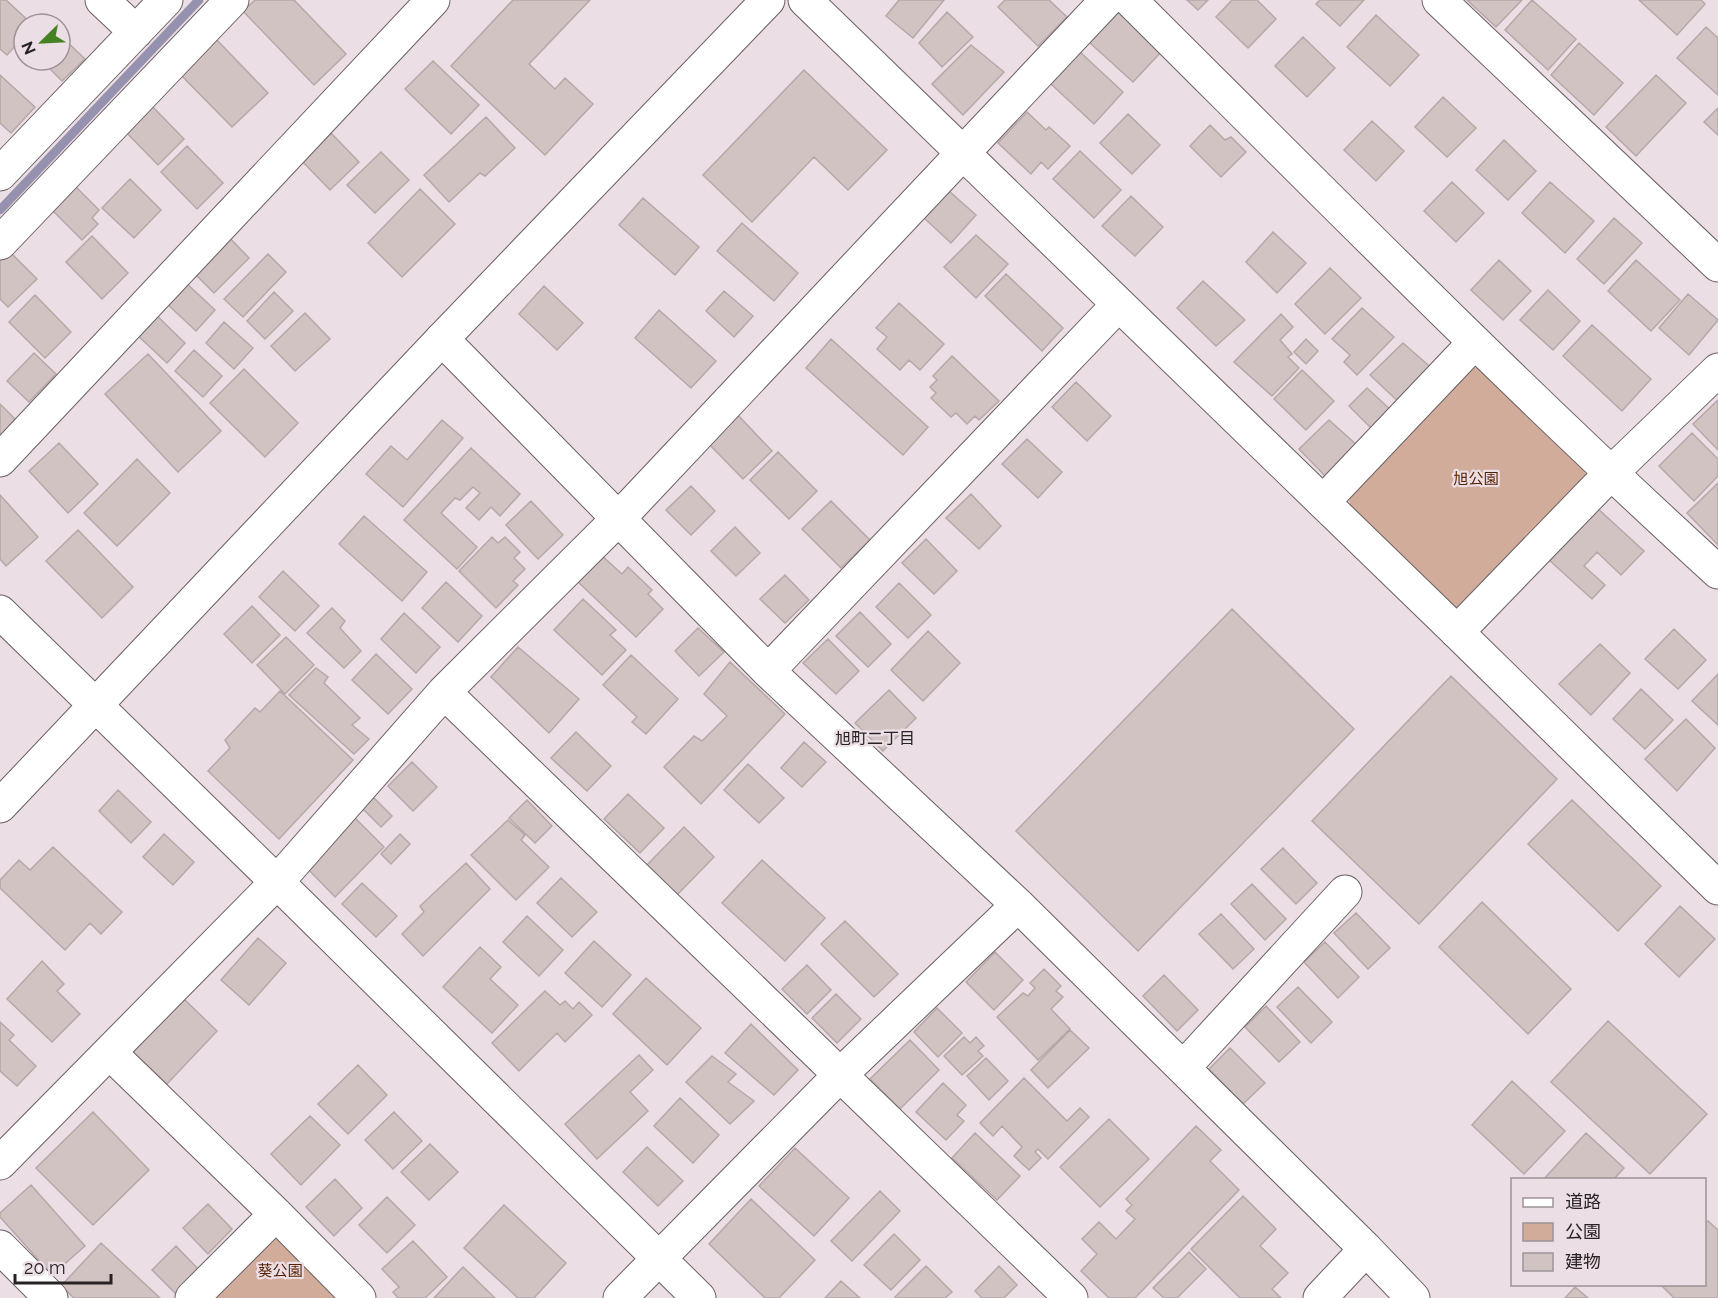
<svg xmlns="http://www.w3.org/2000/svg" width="1718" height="1298" viewBox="0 0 1718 1298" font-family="Raleway,'Noto Sans JP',sans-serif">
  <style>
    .green { fill: #d1ac9a }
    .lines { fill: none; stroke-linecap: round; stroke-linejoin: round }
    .stream { stroke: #9591af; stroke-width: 9 }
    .building { fill: #d2c3c3; stroke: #b6a8a8; stroke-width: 1.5 }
    .street-casing { stroke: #6a5f64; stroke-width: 35 }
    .secondary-casing { stroke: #6a5f64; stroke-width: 35 }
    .street { stroke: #fff; stroke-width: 33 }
    .secondary { stroke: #fff; stroke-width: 33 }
    .labels { text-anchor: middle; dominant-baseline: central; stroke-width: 4.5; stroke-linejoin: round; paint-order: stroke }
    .park-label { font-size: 15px; fill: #552202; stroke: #ebdee4 }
    .neighbourhood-label { font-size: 16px; fill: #272224; stroke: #ebdee4 }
  </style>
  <rect width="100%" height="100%" fill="#ebdee4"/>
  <path class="green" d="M1483,367l103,97 -1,20 -116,124h-15l-104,-97 -1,-17 116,-125z
    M280,1232l64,66h-133z"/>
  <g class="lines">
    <path class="stream" d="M0,210l199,-210"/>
  </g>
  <path class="building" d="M0,0h6l26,24h-8v12l-17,19 -7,-6z
    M255,0h39l52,54 -32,31 -71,-74z
    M513,0h77l-61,64 26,25 10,-11 28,26 -48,51 -94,-89z
    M899,0h45l-31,38 -27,-22z
    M1005,0h44l18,17 -29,29 -40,-39z
    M1187,0h21l-10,10z
    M1232,0h25l19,19 -28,29 -32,-31z
    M1320,0h44l-24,26 -24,-22z
    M1467,0h55l-26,27z
    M1532,0l44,39 -28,31 -43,-40z
    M1639,0h62l4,4 -28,31z
    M1118,11l44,40 -29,31 -44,-40z
    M947,12l26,25 -31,30 -23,-24z
    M1376,15l43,40 -29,31 -43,-39z
    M1706,27l12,11v57l-41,-37z
    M60,35l25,24 -23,22 -21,-21h19z
    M213,36l55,57 -36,34 -55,-56z
    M1303,37l32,31 -28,29 -32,-31z
    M1579,43l44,40 -29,32 -43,-40z
    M971,45l33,27 -41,43 -31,-31z
    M1080,52l43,40 -29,32 -43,-40z
    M433,61l46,44 -28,29 -46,-45z
    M804,70l83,80 -39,40 -34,-33 -62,65 -49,-47z
    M0,75l35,32 -24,26 -11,-10z
    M1656,75l30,28 -50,53 -30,-29z
    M1443,97l33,31 -29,29 -32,-30z
    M148,102l36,37 -26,26 -36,-37z
    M1718,108v27l-14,-13z
    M1027,112l19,18 3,-3 21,19 -22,23 -7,-7 -10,12 -33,-31z
    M1128,114l32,31 -28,29 -32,-31z
    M486,117l29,31 -30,28 -5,-3 -31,29 -25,-27z
    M1372,121l32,30 -28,30 -32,-31z
    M1210,125l15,15 6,-3 15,15 -25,25 -31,-31z
    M331,133l28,29 -29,28 -28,-29z
    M1504,140l32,31 -28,29 -32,-30z
    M187,146l36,37 -26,26 -36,-37z
    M1080,151l41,39 -27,28 -41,-39z
    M381,152l28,28 -34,33 -28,-28z
    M130,179l31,31 -27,28 -32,-30z
    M71,182l28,28 -7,8 6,6 -16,16 -34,-34z
    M1452,182l32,31 -28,29 -32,-31z
    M1550,182l44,39 -29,32 -43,-40z
    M420,189l35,35 -53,53 -34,-34z
    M949,191l27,24 -25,28 -27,-25z
    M1131,196l32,31 -28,29 -33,-30z
    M643,198l56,49 -24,28 -56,-50z
    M1614,218l28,25 -38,41 -27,-25z
    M742,223l56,50 -24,28 -57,-50z
    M1273,232l33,31 -29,30 -31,-31z
    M225,233l24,25 -35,35 -25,-25z
    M976,235l32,29 -32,34 -32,-31z
    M92,236l36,37 -26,26 -36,-37z
    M9,251l28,28 -29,28 -8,-8v-40z
    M268,254l18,18 -43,45 -19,-18z
    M1499,260l32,31 -28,29 -32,-30z
    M1636,260l44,40 -29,31 -43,-40z
    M1330,268l31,30 -36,36 -30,-30z
    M1006,274l57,54 -21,23 -57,-55z
    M184,281l31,29 -19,21 -32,-30z
    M1203,281l42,39 -29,26 -39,-38z
    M544,286l39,37 -26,27 -38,-36z
    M1548,290l32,31 -27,29 -33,-30z
    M724,291l29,25 -19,21 -28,-26z
    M274,292l19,19 -28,28 -18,-18z
    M1688,294l30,26 -29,35 -30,-27z
    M35,295l36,37 -26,26 -36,-36z
    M899,303l45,41 -24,26 -11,-10 -9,10 -23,-21 10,-12 -11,-9z
    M1362,308l32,29 -37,38 -13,-13 6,-7 -18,-16z
    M659,310l57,51 -25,27 -56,-50z
    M154,313l31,30 -18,20 -32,-30z
    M305,313l25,26 -35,32 -24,-25z
    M1281,314l12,13 -13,13 12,14 -4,3 11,11 -27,28 -38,-34z
    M224,322l29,26 -19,21 -28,-26z
    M1592,325l59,54 -29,32 -59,-55z
    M831,339l97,88 -25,28 -97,-87z
    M1306,339l12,12 -12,13 -12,-12z
    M1403,343l32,28 -32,35 -33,-31z
    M194,350l28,26 -19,21 -28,-26z
    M34,353l22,21 -27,28 -22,-21z
    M148,354l73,77 -43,41 -73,-78z
    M952,356l47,45 -20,19 -4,-4 -8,8 -11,-11 -5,4 -20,-19 5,-5 -6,-6 7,-7 -4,-4z
    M244,369l54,54 -33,34 -55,-54z
    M1302,370l32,31 -28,29 -32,-31z
    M1076,382l35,34 -24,25 -35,-34z
    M1367,388l27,25 -19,19 -26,-26z
    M1718,400v50l-25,-26z
    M0,404l17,17 -17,17z
    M734,411l38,40 -29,28 -38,-39z
    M442,420l21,18 -60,69 -37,-33 25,-28 16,14z
    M1329,420l29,26 -31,32 -28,-29z
    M1692,433l26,26v17l-24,25 -35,-35z
    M1027,439l35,33 -24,26 -36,-34z
    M59,443l39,41 -30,29 -39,-42z
    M471,448l49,46 -20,22 -9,-9 -12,13 -13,-12 14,-15 -7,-6 -13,13 -5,-2 -14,15 36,34 -20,22 -53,-49z
    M778,452l39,39 -28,28 -39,-39z
    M137,459l33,34 -53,53 -33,-33z
    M1718,483v62l-31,-32z
    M691,486l24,25 -24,24 -25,-25z
    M971,494l30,32 -22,23 -33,-31z
    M0,495l38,42 -32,29 -6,-7z
    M531,501l32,34 -25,24 -32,-34z
    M831,501l39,39 -29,28 -39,-39z
    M1596,507l48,44 -23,24 -24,-23 -13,14 21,19 -13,14 -44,-40z
    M364,516l63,56 -25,29 -63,-57z
    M735,527l25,26 -24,23 -25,-25z
    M78,530l55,57 -31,31 -56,-57z
    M492,537l6,6 7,-6 15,15 -6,6 11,11 -12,12 5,4 -22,23 -37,-37z
    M926,539l31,32 -23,23 -32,-31z
    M600,554l22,20 6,-7 24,23 -4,4 15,15 -27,28 -60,-57z
    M283,571l36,35 -24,25 -36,-34z
    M785,575l24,25 -24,23 -25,-24z
    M446,582l36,34 -24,26 -36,-34z
    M899,583l32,32 -23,23 -32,-31z
    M583,599l33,31 -6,5 16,15 -24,25 -48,-45z
    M252,606l28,29 -28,28 -28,-29z
    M332,608l13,13 -5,7 21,23 -17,17 -37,-35z
    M1232,609l122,120 -216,222 -122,-120z
    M860,612l31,32 -23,23 -32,-31z
    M404,613l36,34 -24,26 -35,-34z
    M698,628l26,24 -25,24 -24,-25z
    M1674,629l32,31 -28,29 -33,-30z
    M928,631l32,32 -37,38 -32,-31z
    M286,637l28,28 -29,29 -28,-29z
    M828,639l31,32 -23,23 -33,-31z
    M1600,644l30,29 -39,42 -32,-31z
    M518,647l61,52 -30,34 -58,-56z
    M376,654l36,35 -24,25 -36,-34z
    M631,655l47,44 -32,35 -14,-12 5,-5 -34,-32z
    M730,662l55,52 -84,90 -37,-37 30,-31 8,5 25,-25 -23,-22z
    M316,668l12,9 -4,6 36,35 -8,7 17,14 -15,15 -65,-59z
    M1718,674v51l-26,-24z
    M1451,676l106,103 -138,145 -107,-103z
    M1641,689l32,31 -28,29 -32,-30z
    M889,690l27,28 -33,33 -28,-28z
    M280,691l73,69 -74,79 -71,-68 22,-23 -5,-8 30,-32 5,4z
    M1686,719l29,29 -38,43 -32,-32z
    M576,732l35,34 -24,25 -36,-33z
    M804,742l22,20 -24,25 -21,-19z
    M412,762l25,25 -24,24 -25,-25z
    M748,764l36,34 -25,25 -35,-33z
    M118,790l33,32 -20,21 -32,-32z
    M628,794l36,34 -24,25 -36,-34z
    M373,797l19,19 -11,11 -19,-19z
    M527,800l25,26 -17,17 -26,-25z
    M1572,800l89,86 -43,45 -90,-87z
    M354,817l30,30 -49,50 -29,-30z
    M508,820l17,15 -4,5 28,27 -33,33 -45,-45z
    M684,827l30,30 -38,39 -30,-30z
    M164,834l30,28 -21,23 -30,-28z
    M400,834l10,10 -19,20 -10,-10z
    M53,847l69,65 -21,22 -11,-11 -25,27 -65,-62v-8l19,-20 11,10z
    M1283,848l34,35 -21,21 -35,-35z
    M762,860l63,58 -40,43 -63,-58z
    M466,863l24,26 -67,67 -21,-22 22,-22 -4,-6z
    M561,878l36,34 -25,25 -35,-34z
    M362,883l35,33 -21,21 -34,-33z
    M1252,884l34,35 -21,21 -34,-36z
    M1482,902l89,87 -43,45 -89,-87z
    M1680,906l35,33 -36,38 -34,-33z
    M1356,913l34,35 -22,21 -34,-36z
    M1221,914l33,35 -21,20 -34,-35z
    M527,916l36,34 -24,26 -36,-34z
    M845,921l53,53 -24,23 -53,-53z
    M258,938l28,25 -37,42 -28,-25z
    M594,941l37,34 -29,32 -37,-34z
    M1325,942l34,35 -21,21 -34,-36z
    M480,947l21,20 -11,12 28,26 -26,28 -49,-46z
    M995,952l28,28 -29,30 -28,-28z
    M42,961l22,23 -7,7 23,23 -28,28 -45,-43z
    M807,965l24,25 -24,24 -25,-25z
    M1044,969l17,17 -5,5 7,6 -12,12 19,20 -32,31 -41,-43 26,-24 5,3 7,-8 -5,-5z
    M1164,975l34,35 -21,21 -34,-35z
    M646,978l55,50 -34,37 -54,-51z
    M1298,987l34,35 -21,21 -34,-36z
    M545,991l15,14 5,-4 8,8 6,-7 13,13 -27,27 -8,-9 -38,38 -27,-28z
    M836,994l25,25 -24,24 -25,-25z
    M184,999l33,32 -50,53 -34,-32z
    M1266,1006l34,36 -21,20 -34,-35z
    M937,1008l25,25 -24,24 -24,-25z
    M1608,1021l99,93 -57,60 -99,-92z
    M0,1022l14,13 -5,5 27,26 -19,20 -17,-15z
    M751,1024l47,46 -24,25 -49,-42z
    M1070,1030l19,18 -41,40 -17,-18z
    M964,1037l6,6 6,-6 8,9 -6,5 5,5 -21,19 -18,-19z
    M910,1040l29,30 -39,39 -30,-30z
    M1230,1048l35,35 -22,21 -34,-35z
    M639,1055l14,15 -23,22 18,19 -51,48 -32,-35z
    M712,1056l24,18 -8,8 26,19 -24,23 -44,-42z
    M986,1058l22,23 -19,19 -22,-24z
    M358,1065l29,30 -39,39 -30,-30z
    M1024,1078l43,43 13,-13 9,9 -41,42 -10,-10 -3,3 6,6 -12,12 -15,-14 8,-9 -20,-21 -9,10 -13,-13z
    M1512,1081l53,50 -41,43 -52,-49z
    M943,1083l23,22 -9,10 7,6 -18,19 -30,-28z
    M680,1098l39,37 -26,28 -39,-37z
    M93,1112l56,58 -56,55 -57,-57z
    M394,1112l28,29 -29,28 -28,-29z
    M310,1116l30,29 -39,40 -30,-31z
    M1109,1119l40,40 -49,48 -40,-40z
    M1196,1126l25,24 -11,11 29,29 -104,108h-26l-28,-27 16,-17 -15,-15 17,-17 17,17 19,-20 -9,-8 6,-6 -6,-6z
    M975,1133l45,43 -23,24 -45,-42z
    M1586,1133l38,35 -11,12h-70z
    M430,1144l28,28 -29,28 -28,-28z
    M647,1147l36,34 -25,25 -35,-34z
    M795,1148l54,50 -35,38 -55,-50z
    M335,1179l27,29 -28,28 -28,-29z
    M31,1185l54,61 -33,29 -52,-58v-4z
    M880,1191l20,20 -48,50 -21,-20z
    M1243,1196l33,33 -16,17 28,27 -16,16 9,9h-41l-49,-49z
    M387,1197l28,28 -28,28 -28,-28z
    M751,1199l64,61 -36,38h-14l-56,-54z
    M208,1204l24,25 -24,25 -25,-26z
    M504,1205l62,58 -32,35h-16l-54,-50z
    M1708,1221l10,9v68h-44l-14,-14h44v-60z
    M894,1234l26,26 -29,30 -27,-25z
    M413,1241l34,36 -22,21h-27l-5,-6 6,-5 -17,-18z
    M101,1243l59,55h-86l-13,-12z
    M176,1246l25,26 -24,23 -25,-25z
    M1189,1252l17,17 -29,29h-13l-11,-10z
    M926,1266l26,26 -7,6h-48l-2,-1z
    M999,1266l18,19 -13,13h-22l-7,-7z
    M463,1267l32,31h-61z
    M841,1281l19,17h-35z
    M1575,1287l13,11h-23z"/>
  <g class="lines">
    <defs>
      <path id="street" d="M102,0l34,32
        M1130,0c194,193 386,388 588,572
        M1439,0l279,265
        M0,174l166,-174
        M0,243l232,-243
        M442,339l326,332 250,234 348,344 47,49
        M0,460l433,-460
        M1323,502l152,-160
        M1457,632l153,-158 108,-104
        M768,671l350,-366
        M444,692l627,606
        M110,1053l166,161 83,84
        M1183,1068l162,-176
        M0,1163l277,-281 167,-190 175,-174 488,-518
        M0,1247l51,51
        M192,1298l84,-84
        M620,1298l220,-223 178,-170
        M1320,1298l46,-49"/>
      <path id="secondary" d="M805,0l652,632 261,256
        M0,612l277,270 422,416
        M0,806l442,-467 326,-339"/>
    </defs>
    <use href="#street" class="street-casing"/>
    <use href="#secondary" class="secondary-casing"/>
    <use href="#street" class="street"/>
    <use href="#secondary" class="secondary"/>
  </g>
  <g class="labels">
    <g class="park-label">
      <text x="1476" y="479">旭公園</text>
      <text x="280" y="1271">葵公園</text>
    </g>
    <g class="neighbourhood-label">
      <text x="875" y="738">旭町二丁目</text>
    </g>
  </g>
  <rect x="1511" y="1178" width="195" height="108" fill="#ebdee4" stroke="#9d9397" stroke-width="1.5"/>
  <rect x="1523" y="1198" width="30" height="9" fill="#ffffff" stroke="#9d9397" stroke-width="1.5"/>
  <text x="1565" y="1208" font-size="18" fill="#272224">道路</text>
  <rect x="1523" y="1223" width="30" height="18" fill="#d1ac9a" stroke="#9d9397" stroke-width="1.5"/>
  <text x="1565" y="1238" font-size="18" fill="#272224">公園</text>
  <rect x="1523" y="1253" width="30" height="18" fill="#d2c3c3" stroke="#9d9397" stroke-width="1.5"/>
  <text x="1565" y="1268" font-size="18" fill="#272224">建物</text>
  <g transform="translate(42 42) rotate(246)"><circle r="28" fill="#ebdee4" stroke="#9d9397" stroke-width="1.5"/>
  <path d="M0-4.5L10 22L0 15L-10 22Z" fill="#448222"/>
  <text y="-9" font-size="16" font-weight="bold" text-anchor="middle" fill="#272224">N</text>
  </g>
  <path d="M15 1274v9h96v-9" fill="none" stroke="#272224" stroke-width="3"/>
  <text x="24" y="1274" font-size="18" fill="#272224" stroke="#ebdee4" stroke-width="4.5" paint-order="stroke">20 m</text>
</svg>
